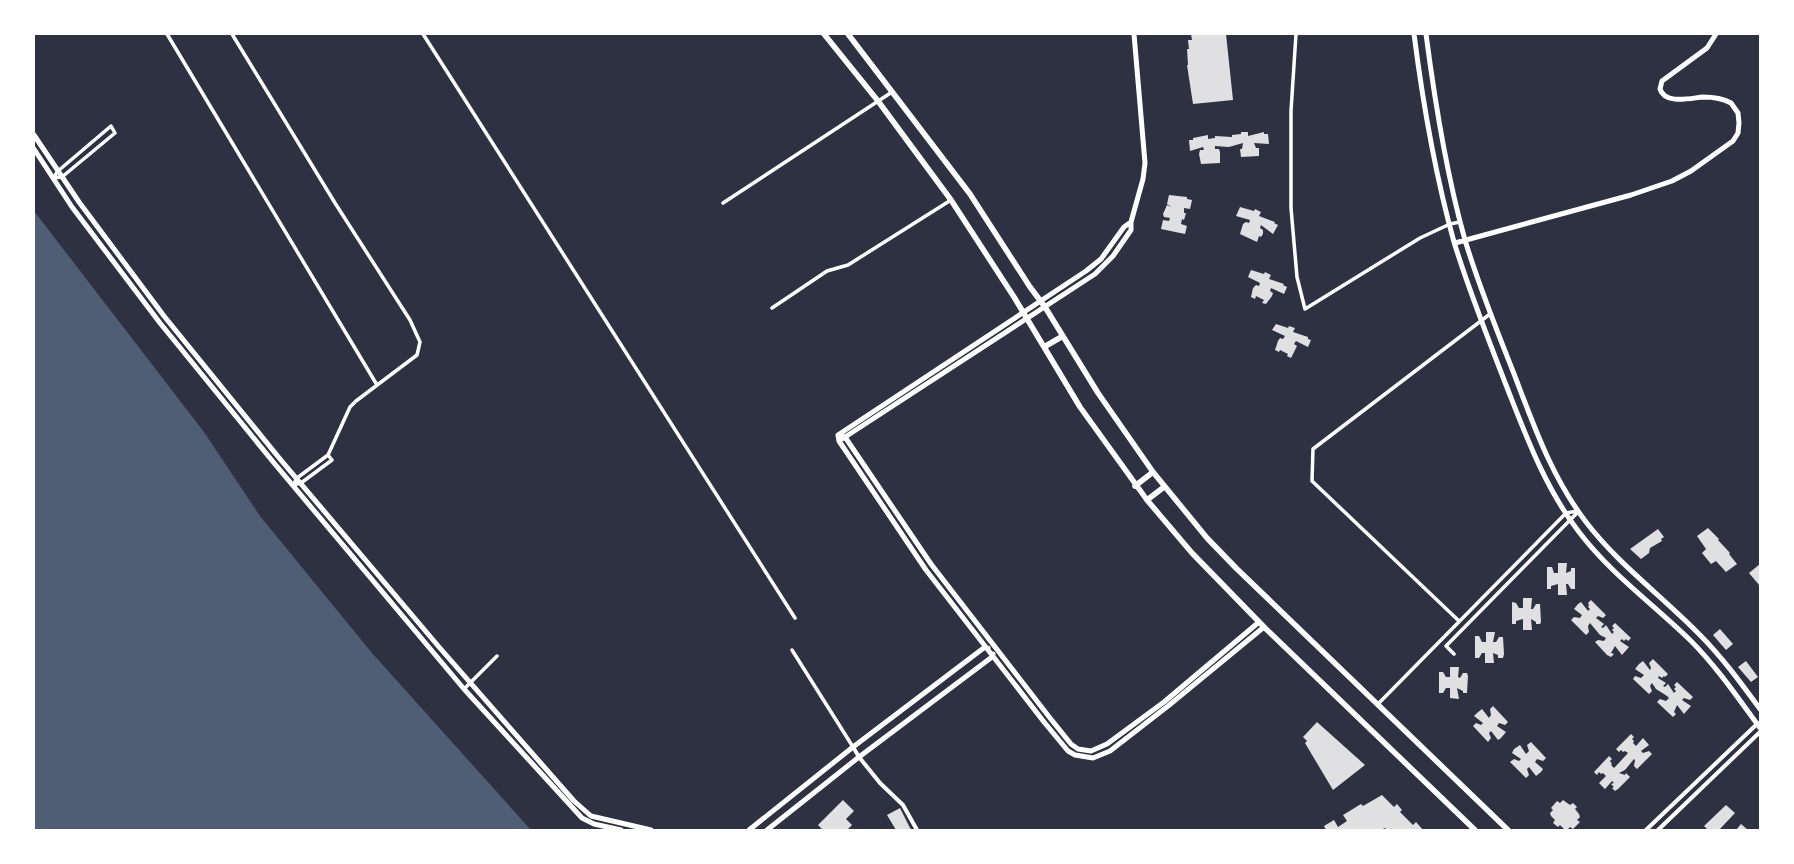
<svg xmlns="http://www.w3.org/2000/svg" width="1794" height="864" viewBox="0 0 1794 864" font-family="'IBM Plex Sans',sans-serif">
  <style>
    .water { fill: #4f5d75 }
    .building { fill: #e0e0e3 }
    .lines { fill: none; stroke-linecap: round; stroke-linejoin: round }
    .minor { stroke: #fff; stroke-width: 3.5 }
    .tertiary { stroke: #fff; stroke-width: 4 }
    .secondary { stroke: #fff; stroke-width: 5 }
    .primary { stroke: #fff; stroke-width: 5.5 }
  </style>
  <rect width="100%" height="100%" fill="#2d3142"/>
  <path class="water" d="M34,211l170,221 56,84 112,137 159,177h-497z"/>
  <path class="building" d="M1191,34h35l7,66 -40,4 -6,-39h1l-1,-16h2l-1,-9h4z
    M1241,132h7v4l16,-4v2h4l1,10 -15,-1 2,5h3v8l-18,1 -1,-8h2l1,-6 -14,4 -14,-1v3h4l1,3v11l-19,1 -2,-10 1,-4h4l-1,-3 -13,4 -1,-11h4v-2l15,-3v4l7,-1v-2l17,1v-2l9,-1z
    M1169,195l18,2v2l5,1 -2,9 -6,-1v5h2l-2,7 -2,-1 -1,5 6,2 -2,8 -24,-5 2,-9 6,1 1,-3 -6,-1 -1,-3 4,-9 5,2 -5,-3z
    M1240,207l14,4 1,-2 6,3 -2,4 16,6 -1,1 4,2 -5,9 -12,-9 -1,3 3,2v4l-2,3 -2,-1 -2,6 -17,-8 3,-10 3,-2 3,1 1,-3 -14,-4z
    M1251,270l13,4 1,-2 6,3 -2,4 15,5 -1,1 4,2 -3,7 -13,-6 -1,3 3,2 -1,3 -6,8 -4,-1 2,-3 -8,-4 -1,3 -4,-2 2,-9 3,-3 3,1 1,-3 -12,-6z
    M1276,324l12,4 1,-2 6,2 -2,4 15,5v2l3,1 -3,7 -12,-6 -2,3 3,2 -6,12 -4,-2 1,-2 -8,-4 -1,2 -4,-2 3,-9 2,-3 3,1 2,-3 -13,-6z
    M1708,528l11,11 -1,1 12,13 -1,1 8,10 -11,8 -10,-11 -5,3 -9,-11 4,-4 -9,-13z
    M1658,529l6,8 -3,2 1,2 -12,7 -1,5 -8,6 -11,-10z
    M1558,563h9l-1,10 5,-2v-3h4v21h-4l-3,-5h-2l1,11h-9v-11l-7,2v3h-4v-22h5l2,6h4z
    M1760,564v22l-11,-13z
    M1523,598h9l-1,11h2l3,-5h4l1,18 -1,2h-4v-2l-5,-3 1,11h-9v-11l-7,2v3h-4v-22l4,1 3,5h4z
    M1591,600l15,15 -3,3 -5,-2 -2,2 8,6 -3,3 2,1 3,-3 6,9 2,-2 -2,-2 2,-2 -2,-2 3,-3 16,15 -3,3 -2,-2 -2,2 -2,-2 -2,2 9,6 -7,8 -7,-9 -4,7 3,1 -3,3 -4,-2 -12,-13 3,-2 6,1 2,-3 -6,-3 -10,-12 -2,3 1,6 -3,3 -15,-15 3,-3 6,1 2,-3 -8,-6 4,-5 3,-2 7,9 2,-2 -2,-2 1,-2 -1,-2z
    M1720,629l13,15 -7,6 -13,-15z
    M1486,632h9l-2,10h3l3,-5h4l1,17 -1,4h-5v-3l-5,-2 1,10h-9v-10h-3l-3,5h-4v-22h4l3,6h4z
    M1653,659l15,15 -3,3 -1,-1 -2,2 -3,-2 -1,2 8,5 -3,3 2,1 3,-3 6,9 2,-2 -2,-2 2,-2 -2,-2 3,-3 16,15 -3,3 -6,-2 -2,2 9,6 -7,8 -7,-9 -3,7 2,2 -3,3 -16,-15 3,-3 6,2 3,-3 -2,-2 -11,-7 -4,-6 -2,3 2,5 -3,3 -16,-15 2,-3 6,2 3,-3 -9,-6 4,-5 4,-3 7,9 1,-2 -2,-5z
    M1746,661l12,16 -7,5 -13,-15z
    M1450,667h9l-1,10 2,1 3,-5h4l1,3 -1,17h-4v-2l-6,-3 2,11 -9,-1v-10h-4l-3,5h-4v-21h4l3,5h4z
    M1493,706l15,16 -3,3 -6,-2 -2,3 9,6 -5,6 -3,2 -7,-9 -2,2 2,5 -3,4 -15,-16 3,-3 5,2 2,-2 -9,-7 3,-3 5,-4 7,9 2,-3 -1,-6z
    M1317,722l48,43 -32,25 -28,-47 2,-2 -4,-4z
    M1631,734l3,3 -2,2 2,2 -1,2 3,3 7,-8 6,7 -8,6 2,2 6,-2 3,3 -15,15 -3,-3 1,-6 -1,-1 -9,11 -6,3 6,2 1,-2 4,4 -12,12 -3,2 -3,-3 2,-1 -3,-3 3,-1 -2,-2 -7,8 -6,-6 7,-7 -3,-3 -2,1 -2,-2 -2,3 -3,-3 15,-16 3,3 -2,2 2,3 -1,1 3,3 2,-2 12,-13 -3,-2 -2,1 -2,-2 -2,2 -3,-3z
    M1531,742l15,16 -3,3 -6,-2 -2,3 8,7 -2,3 -5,4 -7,-9 -2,2 2,6 -3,3 -16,-16 4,-3 5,2 2,-2 -9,-6 2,-4 6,-4 6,9 3,-3 -2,-6z
    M1382,795l12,12 3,-3 5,6 -2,2 13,13 3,-3 7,8h-36l-2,-2 -4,2h-55l-2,-4 10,-6 4,7 9,-6 -4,-6 18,-11 2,2z
    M843,800l11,11 -8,8 6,6 -5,5h-24l-5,-5z
    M1563,800l7,5 3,-2 4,4 -2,2 4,5 1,3 -3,3 3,2 -7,7 -3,-2 -3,3 -3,-1 -4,-4 -2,2 -5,-4 2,-3 -4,-4 -1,-3 3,-3 -2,-2 6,-7 3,2z
    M1726,805l9,8 -16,17h-11l-4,-4z
    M900,808l10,20 2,2h-16l-9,-15z
    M1741,824l7,6h-12z"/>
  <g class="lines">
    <path class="minor" d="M167,34l210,351
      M232,34l103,169 75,117 10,22 -3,13 -61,46 -6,6 -22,48 4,5 -31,23 -8,2
      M423,34l372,584
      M1296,34l-5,77v97l6,69 8,32 115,-71 30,-14 10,-2
      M111,126l4,7 -53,44 -9,1 5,-7z
      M723,203l169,-111
      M772,308l55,-37 21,-6 103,-65
      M293,485l4,-7 31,-23
      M1459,621l-147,-140 1,-32 177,-135
      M792,650l61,97
      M1454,654l-8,-8 132,-134
      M464,689l33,-33
      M1378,704l188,-191 12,-2"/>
    <path class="tertiary" d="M853,747l6,10 21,26 23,22 14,25
      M1646,830l111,-106 3,-1
      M1658,830l102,-98"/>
    <path class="secondary" d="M1414,34c9,70 21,140 40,208 15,49 34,96 52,143 20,51 39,103 73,147 31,41 74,72 111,108 27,27 48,58 70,88
      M1426,34c9,69 20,139 39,206 14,47 33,93 51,139 19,50 37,100 70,143 32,42 76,74 113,112 23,23 42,49 61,75
      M34,135l45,67 85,114 116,143 159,188 135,154 17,15 60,14
      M34,149l38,58 88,116 114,140 190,226 118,129 12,6 27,6
      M1455,243l176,-48 41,-14 19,-10 42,-30 5,-8 1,-10 -1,-10 -7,-10c-9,-5 -18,-6 -28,-6 -12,1 -38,8 -43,-8l2,-8 45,-33 9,-14
      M838,435l1,6 87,129 118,152 24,29 7,4 18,3 17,-7 58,-45 96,-79
      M838,435l7,2 86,127 119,154 21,26 7,5 13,2 16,-7 57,-42 95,-80
      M838,435l248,-164 15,-12 23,-32 7,-5
      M842,439l253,-165 18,-18 18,-26v-8l12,-43 2,-16 -11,-129
      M749,830l104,-83 132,-100 3,1
      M767,830l92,-73 133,-100 1,-3"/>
    <path class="primary" d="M824,34l54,67 73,99 63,97 66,110 67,93 45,53 72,74 211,203
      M848,34l122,160 60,93 15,20 53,86 55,79 54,66 29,30 272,262
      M1044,347l19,-11
      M1135,486l18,-14
      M1147,500l17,-13"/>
  </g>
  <rect width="1794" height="864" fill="none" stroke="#ffffff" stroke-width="70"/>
</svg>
